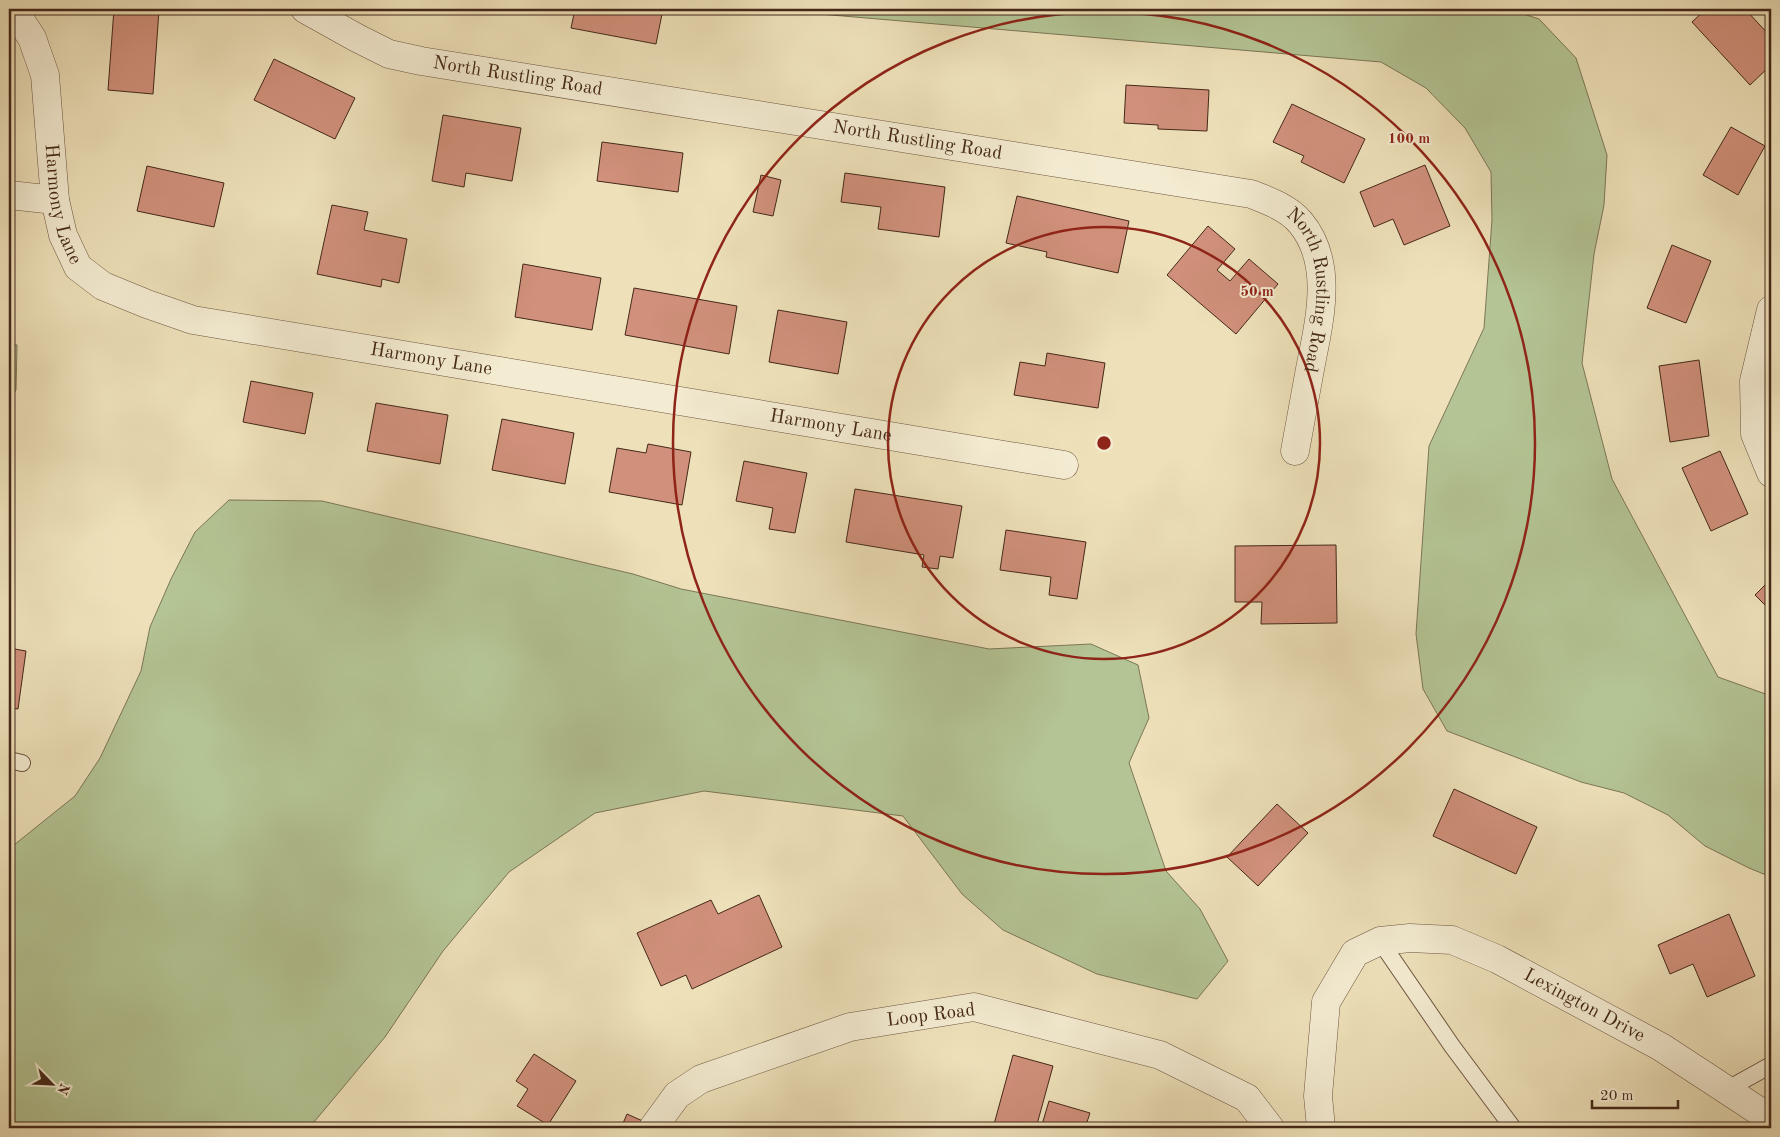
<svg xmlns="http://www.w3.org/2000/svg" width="1780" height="1137" viewBox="0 0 1780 1137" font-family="'Old Standard TT',serif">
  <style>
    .green { fill: #b4c494; stroke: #7c7656 }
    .building { fill: #d0907b; stroke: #442818 }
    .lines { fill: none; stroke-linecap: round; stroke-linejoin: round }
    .lane-casing { stroke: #6e5640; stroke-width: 18 }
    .street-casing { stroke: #6e5640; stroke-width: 29 }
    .lane { stroke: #f4ecd2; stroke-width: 16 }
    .street { stroke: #f4ecd2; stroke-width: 28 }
    .ring { fill: none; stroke: #8f2418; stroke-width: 2.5 }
    .labels { text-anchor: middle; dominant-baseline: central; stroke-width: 4; stroke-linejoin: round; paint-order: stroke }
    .street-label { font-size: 19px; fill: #442818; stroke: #f4ecd2 }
    .centre { fill: #8f2418; stroke: #f4ecd2; stroke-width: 2.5 }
    .ring-label { font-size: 15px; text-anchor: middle; font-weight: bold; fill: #8f2418; stroke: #f4ecd2; stroke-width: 4; stroke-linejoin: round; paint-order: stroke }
  </style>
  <rect width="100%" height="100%" fill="#eee1ba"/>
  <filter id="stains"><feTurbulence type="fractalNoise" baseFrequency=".004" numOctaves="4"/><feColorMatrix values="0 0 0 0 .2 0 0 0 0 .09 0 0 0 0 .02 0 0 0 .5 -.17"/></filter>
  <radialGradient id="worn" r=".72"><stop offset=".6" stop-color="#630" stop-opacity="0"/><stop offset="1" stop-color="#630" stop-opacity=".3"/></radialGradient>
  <path class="green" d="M761,9h747l31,10 37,39 31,97 -3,50 -10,49 -12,109 30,116 106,198 53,19v181l-22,-9 -44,-22 -37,-31 -44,-22 -43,-11 -134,-51 -24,-42 -7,-55 13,-188 55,-118 8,-108 -1,-48 -26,-44 -39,-40 -45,-26z
    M9,341l8,4 -1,45 -7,9z
    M229,500l93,1 311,73 48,15 308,60 102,-5 47,21 11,53 -20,45 37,108 34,38 28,52 -31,38 -100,-25 -94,-44 -41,-36 -59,-78 -199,-25 -109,22 -86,59 -66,79 -58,86 -76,91h-300v-279l66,-53 25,-38 41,-87 9,-44 21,-48 24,-47z"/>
  <path class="building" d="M114,9l45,1 -6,84 -45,-4z
    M575,9h88l-7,35 -85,-16z
    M1706,9h39l26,28v28l-21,20 -58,-63z
    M274,59l81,39 -20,41 -81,-39z
    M1126,85l83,5 -2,41 -49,-2v-4l-34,-2z
    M1292,104l73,35 -21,44 -43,-21 3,-6 -31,-14z
    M443,115l78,13 -9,53 -46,-8 -2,14 -32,-6z
    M1731,127l34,19 -27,49 -35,-20z
    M602,142l81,11 -5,39 -81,-11z
    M1425,165l25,61 -46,19 -11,-26 -19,8 -14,-35z
    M147,166l77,17 -10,44 -77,-16z
    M845,173l100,14 -6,50 -61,-8 3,-22 -40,-5z
    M761,175l20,5 -8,36 -20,-4z
    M1017,196l112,25 -11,52 -72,-16 1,-5 -41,-9z
    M332,205l36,7 -4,18 43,9 -8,44 -17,-4 -1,8 -64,-13z
    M1208,226l27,23 -18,21 13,11 19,-22 29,25 -42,50 -69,-59z
    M1672,245l39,16 -25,62 -39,-15z
    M523,264l78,14 -9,52 -77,-13z
    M634,288l103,18 -8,48 -104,-19z
    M778,310l69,12 -9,52 -69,-12z
    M1047,353l58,10 -7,45 -84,-13 6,-33 25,4z
    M1699,360l10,76 -39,6 -11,-76z
    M251,381l62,12 -8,41 -62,-12z
    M376,403l72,12 -8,49 -73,-13z
    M502,419l72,14 -9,51 -73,-14z
    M648,444l43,8 -9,53 -73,-13 8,-44 29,5z
    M1720,451l28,63 -37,17 -29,-63z
    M744,461l63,12 -12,60 -26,-4 4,-21 -37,-7z
    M855,489l107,17 -9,52 -13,-2 -2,13 -16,-2 2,-12 -78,-13z
    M1006,530l80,12 -9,57 -28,-4 2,-18 -51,-7z
    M1336,545l1,78 -76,1 1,-22h-27v-56z
    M1771,579v32l-16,-16z
    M9,648l17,3 -8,58 -9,-1z
    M1454,789l83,38 -21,47 -83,-38z
    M1277,804l31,29 -50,53 -31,-29z
    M759,895l23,52 -90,42 -6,-14 -25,11 -24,-53 74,-33 7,14z
    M1729,914l26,62 -48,21 -14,-33 -23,10 -12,-29z
    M534,1054l42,27 -28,44 -31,-19 11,-17 -12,-8z
    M1013,1055l40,11 -17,62h-43z
    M1049,1101l41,12 -5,15h-44z
    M627,1114l18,8 -3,6h-21z"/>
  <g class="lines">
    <defs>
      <path id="lane" d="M9,760l13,3
        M1380,941l72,105 61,82
        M1726,1090l45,-25"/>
      <g id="street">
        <path id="s1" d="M11,9l4,3 17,26 13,37 10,125 8,35 15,32 25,19 44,18 46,16 871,145"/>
        <path id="s2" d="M305,9l52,29 32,16 32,7 830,133c18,7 37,14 49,28 35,41 19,100 10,147 -5,27 -10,55 -15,82"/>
        <path d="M9,195l46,5"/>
        <path d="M1771,310l-17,71 1,53 16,39"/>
        <path d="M653,1128l24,-33 24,-16 149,-52 124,-20 186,48 87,43 23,30"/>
        <path id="s3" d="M1321,1128l-3,-32 8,-94 29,-49 25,-12 30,-3 42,2 45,19 164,88 110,72"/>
      </g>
    </defs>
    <use href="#lane" class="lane-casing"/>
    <use href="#street" class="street-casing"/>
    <use href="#lane" class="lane"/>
    <use href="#street" class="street"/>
  </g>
  <g class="ring">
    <circle cx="1104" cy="443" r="216"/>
    <circle cx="1104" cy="443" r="431"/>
  </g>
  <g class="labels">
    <g class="street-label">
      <text stroke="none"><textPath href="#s2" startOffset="226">North Rustling Road</textPath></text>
      <text stroke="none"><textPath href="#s2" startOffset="631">North Rustling Road</textPath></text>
      <text stroke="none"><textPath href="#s1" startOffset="206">Harmony Lane</textPath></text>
      <text stroke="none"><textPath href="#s2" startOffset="1096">North Rustling Road</textPath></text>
      <text stroke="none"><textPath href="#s1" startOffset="641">Harmony Lane</textPath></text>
      <text stroke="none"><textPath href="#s1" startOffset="1046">Harmony Lane</textPath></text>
      <text stroke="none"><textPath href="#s3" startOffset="431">Lexington Drive</textPath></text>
      <text transform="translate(931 1016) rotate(-7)">Loop Road</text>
    </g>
  </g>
  <circle cx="1104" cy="443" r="8" class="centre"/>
  <g class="ring-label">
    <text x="1409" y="143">100 m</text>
    <text x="1257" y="296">50 m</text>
  </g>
  <rect width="1780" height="1137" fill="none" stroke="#eee1ba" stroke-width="30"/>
  <rect x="10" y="10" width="1760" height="1117" fill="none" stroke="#442818" stroke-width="2.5"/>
  <rect x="15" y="15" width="1750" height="1107" fill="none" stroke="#442818"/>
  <g transform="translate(52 1084) rotate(114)" stroke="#f4ecd2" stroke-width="4" paint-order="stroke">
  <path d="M0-4L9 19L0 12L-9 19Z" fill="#442818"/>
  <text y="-8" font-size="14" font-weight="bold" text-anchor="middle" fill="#442818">N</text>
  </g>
  <path d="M1592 1100v8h86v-8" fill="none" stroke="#442818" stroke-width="2.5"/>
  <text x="1600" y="1100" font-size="15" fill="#442818" stroke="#f4ecd2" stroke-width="4" paint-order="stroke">20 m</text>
  <rect width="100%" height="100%" filter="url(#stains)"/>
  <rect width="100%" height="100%" fill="url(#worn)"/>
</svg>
